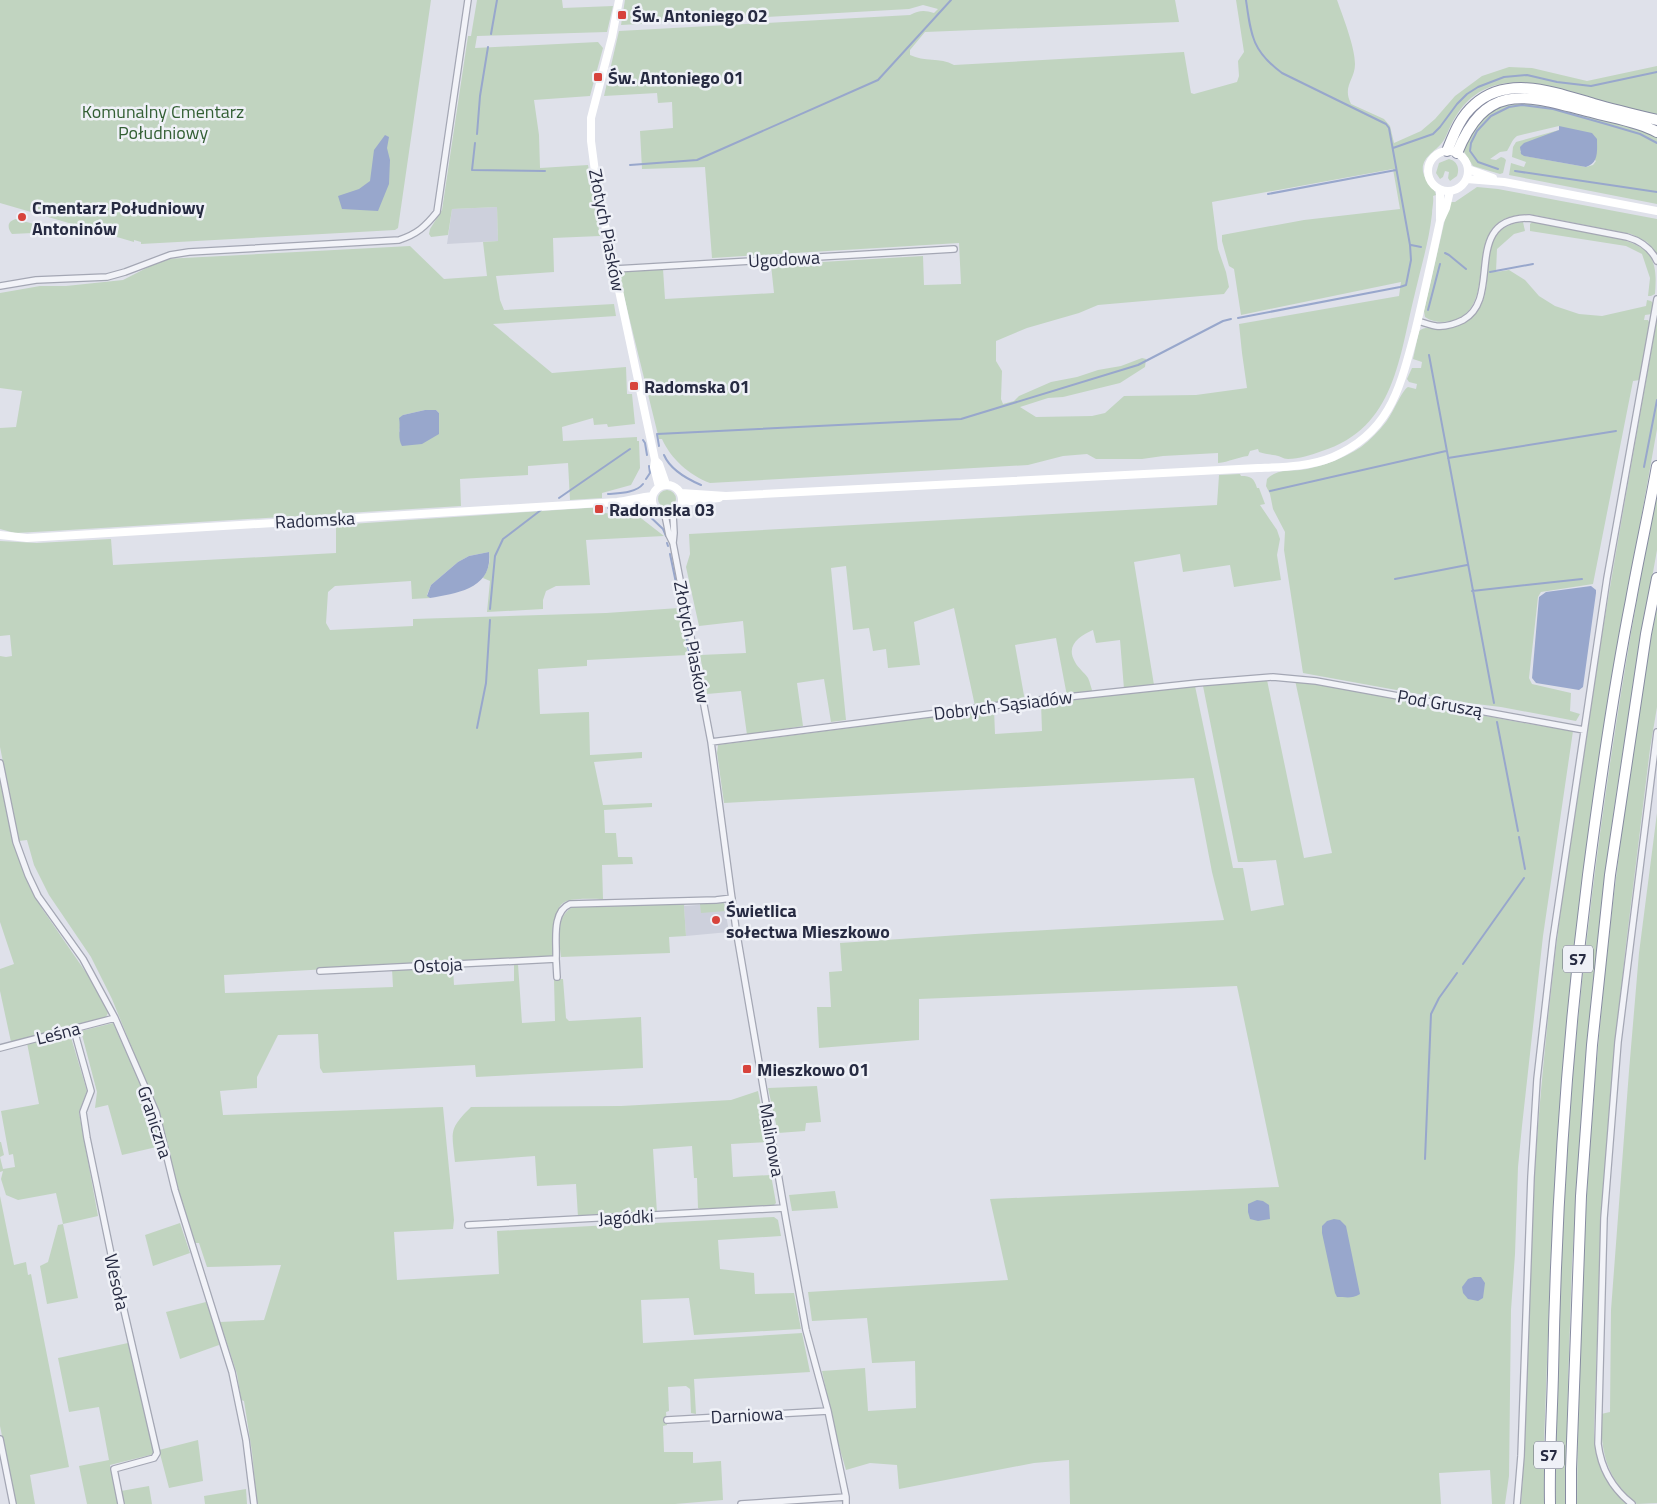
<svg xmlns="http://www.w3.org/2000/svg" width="1657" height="1504" viewBox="0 0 1657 1504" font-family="'Titillium Web',sans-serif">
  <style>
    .built { fill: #cdd0dc }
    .green { fill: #c1d4c0; fill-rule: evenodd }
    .water { fill: #98a7cc }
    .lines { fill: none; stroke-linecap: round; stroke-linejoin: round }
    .stream { stroke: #98a7cc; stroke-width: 2 }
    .street-casing { stroke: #a4a7b4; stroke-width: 8 }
    .highway-casing { stroke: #868ba1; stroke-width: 12 }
    .street { stroke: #f2f3f8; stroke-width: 5.5 }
    .secondary { stroke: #fff; stroke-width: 8 }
    .highway { stroke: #fff; stroke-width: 10 }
    .poi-dot { fill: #d7433c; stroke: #eff1f7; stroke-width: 2 }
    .labels { text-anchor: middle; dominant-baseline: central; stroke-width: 5; stroke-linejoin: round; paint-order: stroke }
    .shield { fill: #eff1f7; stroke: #636678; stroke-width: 1 }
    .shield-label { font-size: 16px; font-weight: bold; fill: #272b42 }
    .poi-label { font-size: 18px; font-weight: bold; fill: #272b42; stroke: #eff1f7; text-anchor: start }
    .park-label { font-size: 18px; fill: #335f34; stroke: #eff1f7 }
    .street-label { font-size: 18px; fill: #272b42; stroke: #eff1f7 }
  </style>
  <rect width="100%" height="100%" fill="#dfe1ea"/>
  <path class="built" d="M497,207l1,34 -51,3 5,-35z
    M724,903l5,29 -43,4 -2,-30z"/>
  <path class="green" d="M0,0h431l-33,228 -3,2 -254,14v-2l-7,-2v2l-134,-39z
    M477,0h85l1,8 50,-2 -6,26 -130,4 -2,12 123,-6 5,6 -13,48 -56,4 5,35 1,33 48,-3 12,71 -47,2 1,34 -58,4 4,24 4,10 110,-6 2,12 -123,8 59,49 74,-6 1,27h5l3,30 -27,3 -1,-3 -13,1 -1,-7 -31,9 1,14 74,-4v4h2l1,27 -9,17 -29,8v5l-32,2 -2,-37 -40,3v9l-68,4 1,27 -409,25 -37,2 -15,-4v-101l16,-1 6,-36 -22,-3v-95l40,-7h26l57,-6 41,-21 246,-13 34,33 43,-3 -4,-34 15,-1 -1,-34 -45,2 -4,26 -17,2 -2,-3 1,-5 12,-19 26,-174h3zM425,410h11l3,3 -40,19 4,-17z
    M625,0h550l4,22 -254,10 -15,18v5c14,7 30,2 44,10l230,-13 7,41 3,1 43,-12 2,-6 -1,-15 6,-9 -8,-52h101c6,17 18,47 18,64 0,16 -13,22 -4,40l33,15 6,7 4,17 27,-12 14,-12 20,-23 27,-20 27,-9 23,1 55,13 70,-15v48c-67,-5 -165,-76 -207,13 -3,6 -5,13 -9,17 -8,9 -20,14 -18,28 2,9 11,14 13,23l-3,1c1,6 -1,12 -1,18 -3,27 -11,53 -17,79 -16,63 -19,135 -93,158 -11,4 -23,8 -34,8 -5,0 -9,-4 -15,-4 -5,-1 -9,-1 -14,-3l-1,-3 -8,2 -2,5c-10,1 -19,6 -30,7v-10l-55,3 -21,3h-46l-9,-5 -24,2 -35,9 -318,18c-21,-8 -39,-24 -48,-44h-3l-39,-159v-4l3,-4 40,-3 2,30 109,-6 -3,-28 152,-9 1,29 37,-1 -2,-41 -247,15 -7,-91 -63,2 -2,-38 33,-3 -1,-26 -14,1 -1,-10 -53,3 15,-65 291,-16c9,-5 15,-5 24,-2l4,-4 -15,-4 -14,4 -288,16zM1393,169l7,40 -96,11 -82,15v6l7,25 5,3 7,46 160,-33 -2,14 -160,28 3,29 5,35 -51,7 -72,1 -19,17 -13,3 -56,1 -16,-10 28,-9 15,-1 57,-14 25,-16 1,-8 -4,-1 -21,8 -23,4 -21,7 -26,5 -32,14 -5,5 -11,3 -2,-5 1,-28 -6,-10v-20l31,-13 52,-15 19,-8 126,-11 5,-7 -3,-15 -8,-23 -6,-47z
    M1521,100l116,28 20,8v68l-148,-29 2,-12 13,4 2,-5 -14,-5 1,-10 3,-5 43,-12 -39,21 5,5 61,11 7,-2 3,-4 -37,-35 -42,10c-6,5 -6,9 -10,15l-7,1 -10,7 6,1 5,-3 3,1 2,2 -3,13 -3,1 -27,-8 -10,-16 9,-23 23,-21z
    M1449,159c8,2 11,9 8,17l-7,5 -2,-3 1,-6 -4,-1 -2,6 -3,2 -4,-6 3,-10z
    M1477,187l21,2 159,30v35l-10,-12 -16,-8 -97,-19c-84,-6 -27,93 -83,106 -9,2 -19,1 -26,-4l-1,-6 25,-109h6z
    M16,219l36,10 1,3 -41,2c-5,-6 -5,-13 4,-15z
    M1523,222l2,9 -11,3 -17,15 -1,23 13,-2 16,10 14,16 16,10 24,8 23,2 44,-10 1,-6 4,1 3,3 -2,10 -7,1 -1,5h4l2,4 -10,56 -7,1 -40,203 -52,8 -3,5 -9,81 3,6 39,9 -1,18 10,3 -4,7 -75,-14 -33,-4 -165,-30 -19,-123 1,-18 -12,-23 -3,-15 -4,-8 1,-7c10,-11 26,-7 40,-10 19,-4 37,-11 54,-22 9,-7 18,-16 25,-25 6,-7 16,-32 22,-35l8,2 1,-5 -8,-2 -2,-3 5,-11h9l1,-6 -9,-3 6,-28c7,-6 14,-2 22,-2 15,1 30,-8 38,-20 19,-29 -7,-81 44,-87z
    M1532,222c24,2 102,14 116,31 9,12 8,26 7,41l-4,2h-3l2,-18 -8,-24 -16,-8 -96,-15v-7z
    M1657,318v111l-27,152 -70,534 -9,139 -7,189v61h-23c3,-34 3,-68 4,-102 4,-96 5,-192 14,-288 22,-268 72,-532 118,-796z
    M1240,474l1,2c10,0 13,2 16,12h2l6,16 -5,1 17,25 3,9 -3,16 4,25 -47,7 -4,-22 -47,7 -3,-18 -46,8 20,123 -30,4 -4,-49 -24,3 -3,-13c-13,6 -28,15 -18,32 3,6 9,10 13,16 2,4 3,10 5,15l-26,3 -11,-58 -41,7 10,56 -50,5 -21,-98 -40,14 6,43 -32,3 -2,-19 -13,2 -4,-23 -16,2 -7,-64 -15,2 15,152 -15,2 -7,-43 -27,4 6,43 -56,9 -6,-44 -34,3 -7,-39 46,-2 -3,-32 -44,5 -13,-59 4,-13 -1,-20 528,-29 2,-30z
    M658 499a9 9 0 1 1 18 0a9 9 0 1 1-18 0Z
    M1657,490v60l-23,129 -21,137 -20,168 -8,90 -13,189 -4,121 -2,120h-11c2,-144 6,-287 18,-430 17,-197 47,-391 84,-584z
    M602,507l1,6 34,2 27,21 -78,4 4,45 -34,1 -10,5 -3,9v9l-56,3 3,-31 -7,-3c5,-9 8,-16 6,-26l-20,4 -11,6 -27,23 -4,10 3,3 -18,1 -1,-18 -76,5 -7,6 -2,31 4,7 83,-4v-7l193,-6 73,-5 9,47 -101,5v6l-49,3 2,45 49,-2 1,43 52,-3v6l-48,4 9,43 49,-2v4l-48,3 1,23h11l2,24h14l1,7 -31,1 1,34c-10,0 -27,-1 -36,2 -17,5 -11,42 -14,55l-329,19 1,18 168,-6 -1,-18 5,1 56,-2 1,17 60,-4v-17h4l4,59 33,-2 -1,-42h9l3,39 3,3 72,-4 2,51 -167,9 -1,-12 -152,8 -3,-5 -2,-34 -40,1 -21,42v11l-37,3 3,24 220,-8 11,113 -1,9 -59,3 3,48 102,-6 -2,-43 113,-6 -1,-5 17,-1 29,4 119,-6 4,3 3,16 -63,4 2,29 34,4 1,21 39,-1 7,36 -107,6 -5,-37 -48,2 2,43 159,-10 8,39 -116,7 2,35 -5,-1 -1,-24 -4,-3 -18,1 1,24 -3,1 1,13 -4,1 1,26h29v11l28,-2 2,39 -48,4h-418l-5,-52 -8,-51 -3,-1 -4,-26 -17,-52 44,-2 17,-55 -74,2 -8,-24h-4l-20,-64 -15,-62 -48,-118 -21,-42 -42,-62 -15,-30 -7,-25 -8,1 -19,-94v-91l6,1 6,-1 -2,-21 -10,1v-95l37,2 74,-4 2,26 223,-12v-28z
    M1657,608v99l-7,42 -25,204 -16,162 -8,111 -7,206 1,14c5,23 14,41 31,58h-49c1,-217 14,-434 42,-650 11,-82 21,-165 38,-246z
    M1267,680l37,178 28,-5 -37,-173 223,42 55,9 -30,205 -21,190 -4,41 -3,87 -4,56 -2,166 -4,28h-13l-2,-34 -51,3 2,31h-371l-1,-44 -35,3 -135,26 -2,-24 -27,-2 -24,7 -12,-41 -12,-58 43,-3 3,43 48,-3 -1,-47 -43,2 -5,-45 -55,3 -4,-29 200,-12 -18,-81 289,-12 -42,-201 -318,13v41l-100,8 -2,-41h14l-2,-35 13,-1 -2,-28 135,-9 249,-14 -12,-48 -18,-94 -470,25 -7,-50 1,-8 276,-36 1,25 47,-3 -1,-28 154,-17 38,182h10l8,43 33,-6 -8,-45 -27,2h-11l-35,-176z
    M0,776l14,68 15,42 14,24 53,77 12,26 -3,6 -94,23 -11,-51v-22l14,-5 -14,-42z
    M1657,813v690l-20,1c-31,-26 -36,-51 -36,-90l9,-2 1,-102 18,-239 10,-118z
    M685,903l-1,3 2,30 -17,1 1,16 -109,4c-2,-17 -6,-41 12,-50z
    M724,903l2,8 -25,2 -1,-9z
    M113,1023l36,81 3,11h2l7,31 -39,9 -14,-50 -13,3 2,-16 -16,-61z
    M70,1034l17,57 -8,21 19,104 -35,8 15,74 -31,6 -7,-38 8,-4 10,-37 5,-1 -7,-31 -38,7 -12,-5 -5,-16 2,-8 -3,1v-30h1l3,13 -4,2 3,12 12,-2 -2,-13 -4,1 -8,-44 38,-7 -12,-61z
    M817,1086l4,36 -15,1 -1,8 -27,2 -10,-45z
    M758,1091l10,51 -37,2 2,33 38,-2 5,28 -4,4 -70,3 -4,-2 -1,-30h-3l-2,-32 -39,3 4,64 -79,4 -2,-33 -39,2 -2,-30 -80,6c-3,-31 -7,-32 16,-55l150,-1 110,-6z
    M835,1191l3,17 -46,3 -3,-16z
    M0,1196l14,69 12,-3 2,13 3,-1 38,193 -39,8 5,29h-19l-16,-78z
    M180,1223l10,30 -37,13 -8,-31z
    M206,1302l12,33 1,10 -39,14 -14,-47z
    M128,1343l26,111 -44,11 8,39h-31l-8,-38 30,-6 -10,-53 -30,5 -11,-54z
    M198,1440l5,41 -34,7 -10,-38z
    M149,1486l3,18h-28l-3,-13z
    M246,1489l1,15h-42l-1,-8z"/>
  <path class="water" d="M1559,126l33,7 5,6c0,12 2,24 -11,28l-62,-11 -3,-2 -1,-7 4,-4 35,-13z
    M385,135l4,2 -2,11 3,12 -1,24 -11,27 -36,-2 -4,-13 21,-7 11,-8 4,-31z
    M425,410h11l3,3v21l-17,10 -20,2c-5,-9 -1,-18 -3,-28l4,-3z
    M489,552c4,37 -32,41 -59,46l-3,-2 4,-11 27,-23 11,-6z
    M1591,586l5,4v3l-13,94 -4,3 -43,-7 -4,-5 7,-81 7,-5z
    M1257,1200l6,1 6,4 1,14 -12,2 -8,-2 -2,-7v-8z
    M1334,1219l6,1 6,6 14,68c-8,5 -14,3 -23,3l-2,-4 -13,-60v-7l5,-5z
    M1474,1277h7l4,6 -2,15 -5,3 -10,-2 -5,-6 -1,-6 6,-8z"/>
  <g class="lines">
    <path class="stream" d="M491,34l6,-34
      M477,134l3,-38 8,-49
      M475,143l-3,27 73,1
      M1393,148l40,-14 7,-7 17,-23 10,-10 11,-7 26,-10 23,-2 30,7 34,4 66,-14
      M630,165l67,-5 181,-80 73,-80
      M1498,169l-20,-7 -8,-11 1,-8 6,-12 14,-15 18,-9 13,-2 31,4 53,15 34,10 17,9
      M1515,171l142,21
      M1268,194l128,-24
      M1411,245l10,2
      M1445,253l4,2 17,14
      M1490,272l43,-8
      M1428,310l12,-46
      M1238,318l162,-31 6,-2 5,-25 -1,-15 -21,-117 -3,-4 -104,-51c-30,-22 -31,-38 -36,-73
      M1429,355l65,348
      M643,440l2,3 2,12
      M659,446l-2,-12 304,-15 177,-54 85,-44 8,-2
      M664,455c6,14 23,24 37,30
      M1448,458l168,-27
      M1644,467l13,-67
      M646,479l4,-6 -1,-7
      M1270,491l176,-40
      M608,494c11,-1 28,-1 35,-10
      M559,498l71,-49
      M608,508l6,1
      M623,509l20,1 20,19 3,7
      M667,543l1,3
      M670,554l10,48
      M1395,579l72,-14
      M1472,591l110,-12
      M490,609l5,-53 8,-17 38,-29
      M681,609l8,43
      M1497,722l21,109
      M477,728l9,-45 4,-63
      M1519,837l6,32
      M1463,964l61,-86
      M1425,1159l6,-145 8,-16 18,-25"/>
    <defs>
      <path id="street" d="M615,269l339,-20
        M0,286l36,-6 71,-3 18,-5 45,-17 19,-3 210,-12c18,-6 26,-13 38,-28l31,-212
        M1418,321c6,2 12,4 18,5 9,1 19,-2 27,-6 41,-22 -3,-102 66,-102l98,19c14,4 24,11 30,24
        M665,515l4,20 4,8 38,199 25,187 50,291 20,110 22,81 18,86v7
        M673,543l1,-10 -1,-19
        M711,742l328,-42 159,-17 75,-6 43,4 268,49
        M0,763l16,79 12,33 10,21 45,63 32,59 41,94 19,78 57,182 14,68 8,64
        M556,959l1,18
        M320,971l236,-12c1,-17 -5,-47 14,-55l146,-4 16,-2
        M74,1030l17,61 -8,21 4,26 24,116 46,199 -3,5 -40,11 7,35
        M0,1048l115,-30
        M468,1225l316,-17
        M667,1420l161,-9
        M0,1439l13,65
        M741,1504l105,-7
        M1517,1504l4,-48 10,-279 6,-98 16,-140 54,-361 50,-279
        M1632,1504c-19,-15 -31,-36 -34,-60l6,-226 14,-176 39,-310"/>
      <path id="highway" d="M1447,151c7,-17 13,-34 27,-46 34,-31 82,-12 120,-1 21,6 42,11 63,16
        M1457,153c30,-74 71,-57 134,-41 21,6 46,9 66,20
        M1550,1504c-1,-44 2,-87 3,-131 3,-166 14,-333 35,-498 12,-92 25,-184 43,-275 8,-45 18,-89 26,-134
        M1571,1504v-35l10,-273 11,-151 18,-170 36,-241 11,-56"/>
    </defs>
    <use href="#street" class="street-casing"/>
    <use href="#highway" class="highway-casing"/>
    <use href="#street" class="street"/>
    <path class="secondary" d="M619,0l-7,37 -21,81v23l6,46 58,273 -1,7 5,20
      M1428 171a20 20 0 1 1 40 0a20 20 0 1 1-40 0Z
      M1468,169l25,9
      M1467,179l37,3 153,29
      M1440,219v-29
      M655,460l4,4 7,20
      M652 500a15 15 0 1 1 30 0a15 15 0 1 1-30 0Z
      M681,493l45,3 532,-28c25,-1 51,-1 75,-11 58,-25 67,-70 82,-125 9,-37 17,-74 25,-111l6,-13 4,-17
      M629,501l7,3 16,1
      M682,502l37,-4
      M0,535l27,3 590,-36c12,-1 23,-5 35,-6"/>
    <use href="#highway" class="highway"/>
  </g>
  <g class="poi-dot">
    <rect x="617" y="10" width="10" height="10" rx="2.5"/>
    <rect x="593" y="72" width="10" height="10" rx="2.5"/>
    <circle cx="22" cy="217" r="5"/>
    <rect x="629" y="381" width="10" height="10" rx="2.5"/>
    <rect x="594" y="504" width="10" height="10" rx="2.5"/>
    <circle cx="716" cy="920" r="5"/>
    <rect x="742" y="1064" width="10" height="10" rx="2.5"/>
  </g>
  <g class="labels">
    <g class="shield">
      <rect x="1563" y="945.5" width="30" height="27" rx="4"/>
      <rect x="1534" y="1441.5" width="30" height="27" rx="4"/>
    </g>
    <g class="shield-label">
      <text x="1578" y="959">S7</text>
      <text x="1549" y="1455">S7</text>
    </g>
    <g class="poi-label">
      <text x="632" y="15">Św. Antoniego 02</text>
      <text x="608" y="77">Św. Antoniego 01</text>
      <text x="32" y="207">Cmentarz Południowy<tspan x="32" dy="21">Antoninów</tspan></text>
      <text x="644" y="386">Radomska 01</text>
      <text x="609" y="509">Radomska 03</text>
      <text x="726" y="910">Świetlica<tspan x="726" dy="21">sołectwa Mieszkowo</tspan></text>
      <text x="757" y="1069">Mieszkowo 01</text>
    </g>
    <g class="park-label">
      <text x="163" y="111">Komunalny Cmentarz<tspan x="163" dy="21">Południowy</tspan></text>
    </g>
    <g class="street-label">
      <text transform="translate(607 230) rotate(79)">Złotych Piasków</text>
      <text transform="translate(784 259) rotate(-3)">Ugodowa</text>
      <text transform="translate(315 520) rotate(-3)">Radomska</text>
      <text transform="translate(692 642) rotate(79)">Złotych Piasków</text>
      <text transform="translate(1440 703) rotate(10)">Pod Gruszą</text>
      <text transform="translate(1003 705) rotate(-7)">Dobrych Sąsiadów</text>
      <text transform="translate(438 965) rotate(-3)">Ostoja</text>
      <text transform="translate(58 1033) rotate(-14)">Leśna</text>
      <text transform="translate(155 1122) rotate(72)">Graniczna</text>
      <text transform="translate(772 1140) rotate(80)">Malinowa</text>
      <text transform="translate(626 1217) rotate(-3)">Jagódki</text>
      <text transform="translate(117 1282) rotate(77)">Wesoła</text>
      <text transform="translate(747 1415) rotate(-3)">Darniowa</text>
    </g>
  </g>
</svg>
